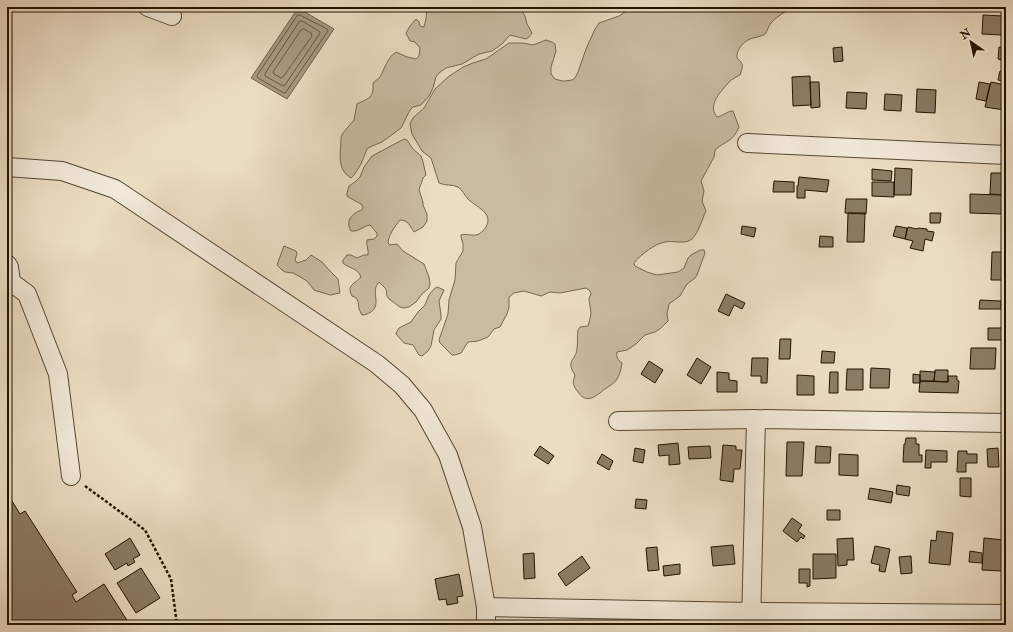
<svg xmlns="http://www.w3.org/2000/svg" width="1013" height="632" viewBox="0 0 1013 632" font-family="'IM FELL Double Pica',serif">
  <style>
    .green { fill: #c9bba2; stroke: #766751 }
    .water { fill: #a79881; stroke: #72634d }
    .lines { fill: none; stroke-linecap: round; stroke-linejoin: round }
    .shore { stroke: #655640; stroke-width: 1 }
    .building { fill: #8b7c65; stroke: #231300 }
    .minor-casing { stroke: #554631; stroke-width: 20 }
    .path { stroke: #231300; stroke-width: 2.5; stroke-dasharray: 3 2; stroke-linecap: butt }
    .minor { stroke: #f2e9d8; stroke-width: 18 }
  </style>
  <rect width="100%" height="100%" fill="#ebddc3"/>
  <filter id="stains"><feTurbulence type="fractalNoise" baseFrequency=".005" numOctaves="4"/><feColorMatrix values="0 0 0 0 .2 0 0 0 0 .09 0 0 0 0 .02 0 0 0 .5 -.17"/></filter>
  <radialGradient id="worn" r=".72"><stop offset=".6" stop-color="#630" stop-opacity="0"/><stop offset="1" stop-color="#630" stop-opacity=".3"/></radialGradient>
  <path class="green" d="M427,7h92l6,9 2,8 5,9 -3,4 -3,2 -16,-4 -8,9 -10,7 -13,3 -17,10 -16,4 -7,5 -3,4 -3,11 -4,8 -8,9 -8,2 -3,3 -9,18 -19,14 -12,5 -3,2 -6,15 -7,11 -3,3c-15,-9 -10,-26 -10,-41l2,-4 11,-13 3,-16c12,-6 17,-6 16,-21 2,-2 5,-4 7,-6 5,-9 7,-19 16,-25l11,5 9,2 3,-3 1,-8 -5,-6 -5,-1 -4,-8 4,-7 6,-7 3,3 1,4 4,1 2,-8z
    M629,7h165c-8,4 -17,9 -23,16 -3,3 -3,8 -6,11 -4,3 -10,3 -15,5 -7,3 -14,11 -13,19 7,6 6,8 3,17 -4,2 -8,4 -11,7 -2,2 -4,5 -6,7 -7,8 -14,19 -6,28 6,-1 10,-6 16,-6l6,16c-7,16 -13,13 -24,23l-1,7 -13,24 3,10 -2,10 4,10c-4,8 -7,21 -14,28 -7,6 -19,1 -27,3 -9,1 -25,13 -31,21l1,3 12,6 10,3 21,-3 6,-4 4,-10 3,-3 9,-5h4l1,3 -8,22 -2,3 -8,6 -7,12 -11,8 -2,10 1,7 -7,7 -6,4 -10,3 -9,9 -9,6 -10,2c-1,5 1,8 5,11 -1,6 -2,11 -5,16 -3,5 -8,7 -12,10 -9,7 -18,16 -27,3 -5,-7 -6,-8 -3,-17 -10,-15 1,-14 2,-26 1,-7 0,-13 1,-19l2,-3 8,-1 2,-7 1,-6 -2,-14 2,-6 -2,-3 -3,-2 -26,5 -10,-1 -9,4 -17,-5 -10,2 -5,4v11l-2,6 -7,13 -6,2 -6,8 -10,4 -10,1 -7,11 -6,2h-3l-12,-12 -1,-3 9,-26 1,-14 6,-20 1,-17 7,-12v-7l-2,-7v-2c6,-2 12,2 18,-1 3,-2 5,-4 7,-7 8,-14 -10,-20 -18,-28 -4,-4 -5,-9 -10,-12 -6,-3 -13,-1 -19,-4l-8,-25 -9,-7 -10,-17 -2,-10 3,-6 11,-10 11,-19 13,-12 15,-10 10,-4 13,-4 23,-16h14l10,2 13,-5 6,2 3,2 1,7 -5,16v7l4,5 7,2h3l7,-1 3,-2 3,-6 8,-23 9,-20 4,-6 20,-7 6,-4z
    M404,139l3,1 6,9 8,7 2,6 3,13 -3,3 -4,12 4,12v3l4,9v7l-4,6 -9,5c-4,-6 -6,-12 -14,-12 -5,6 -12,16 -12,23l2,2 7,-1 6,7 21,13 5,13 1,7 -1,4 -7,6 -6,8 -7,5 -6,1 -3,-1 -11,-8 -2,-3 -1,-7 -7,-7c-9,9 3,22 -8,30 -4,2 -6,3 -9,3 -1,-2 -2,-4 -3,-6 -1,-6 0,-11 -7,-13 -6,-11 3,-12 9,-19 -3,-9 -13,-9 -18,-14v-3l4,-5h4l6,3 7,-3h4c1,-5 -2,-9 -1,-15l7,-1 3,-3v-3l-7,-8c-7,1 -11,7 -19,6 -6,-10 1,-18 11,-21l1,-3 -2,-3 -11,-6 -3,-2v-3l2,-7 6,-4 5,-5 4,-10 8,-11z
    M284,246l12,5 1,3 -2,6 2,3 9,-3 5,-5 11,7 7,8 9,9 2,14 -10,2 -13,-4 -3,-1 -7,-9 -5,-3 -9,-5 -8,-1 -3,-2 -5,-5 1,-3z
    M437,287l7,3 -5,11 2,14v4l-7,11 -3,16 -3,5 -6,5 -3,-1 -6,-10 -9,-2 -8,-9v-1l3,-5 12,-6 7,-10 7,-7 4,-10 5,-6z"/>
  <path class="water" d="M298,8l36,21 -47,70 -36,-21z"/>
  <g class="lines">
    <path class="shore" d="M298,15h2l27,14 1,2 -42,61 -2,1 -26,-15 -1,-2z
      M300,21h2l17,10 1,2 -35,52 -2,1 -18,-10v-2z
      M304,29l7,4 1,3 -29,41 -2,1 -7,-4 -1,-2 28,-42z"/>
  </g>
  <path class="building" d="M983,15l20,1 -1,19 -20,-1z
    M842,47l1,14 -9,1 -1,-14z
    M999,47l7,1v13l-8,-2z
    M1000,71l6,1v10l-8,-2z
    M810,76l1,29 -18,1 -1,-29z
    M810,82h9l1,25 -9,1z
    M979,82l11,2 -4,17 -10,-2z
    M991,82l15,3v14l-2,11 -19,-3z
    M917,89l19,1 -1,23 -19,-1z
    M847,92l20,1 -1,16 -20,-1z
    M885,94l17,1 -1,16 -17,-1z
    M895,168l17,1 -1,26h-17z
    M872,169l20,2 -1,10 -19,-1z
    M991,173h15v22l-16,-1z
    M799,177l30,3 -2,12 -22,-2v8h-8v-12h1z
    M774,181l20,1v10h-21z
    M872,182h22v15l-22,-1z
    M970,194l32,1v19l-32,-1z
    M846,199h21l-1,15 -21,-1z
    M848,213h17l-1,29h-17z
    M930,213h11l-1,10h-10z
    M742,226l14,2 -2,9 -13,-3z
    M896,226l11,2 -2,11 -12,-3z
    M908,227l9,2 1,-1 9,1v2l7,1 -2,9 -7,-2 -2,12 -13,-3 3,-7 -8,-2z
    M820,236l13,1v10h-14z
    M992,252h14v28h-15z
    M726,294l19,9 -3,6 -8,-4 -5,11 -11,-5z
    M980,300l21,1v8h-22z
    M988,328h17v12h-17z
    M780,339h11l-1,20h-11z
    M971,348h25l-1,21h-25z
    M822,351l13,1 -1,11h-13z
    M697,358l14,9 -10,17 -14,-9z
    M752,358h16l-1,25h-6v-7h-10z
    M649,361l14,9 -8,13 -14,-9z
    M871,368l19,1 -1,19h-19z
    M847,369h16v21h-17z
    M935,370h13v12l-14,-1z
    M920,371l15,1 -1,9h-14z
    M717,372l12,1v7l8,1v11h-20z
    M830,372h8v21h-9z
    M913,374l7,1v8h-7z
    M797,375l17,1v19h-17z
    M948,376h9v4l2,1 -1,12 -39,-1 1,-11 28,1z
    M906,438h10v6h3v11h3v7h-19l1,-18h1z
    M787,442h17l-2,34h-16z
    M678,443l2,21 -11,1v-10l-10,1 -1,-11z
    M723,445l13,1v4h6l-2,19h-6l-1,13 -13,-2z
    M540,446l14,10 -6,8 -14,-9z
    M710,446l1,12 -22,1 -1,-12z
    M816,446l15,1 -1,16h-15z
    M635,448l10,2 -2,13 -10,-2z
    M998,448l1,19h-11l-1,-18z
    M926,450l21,1v11h-16v6h-6z
    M958,451h9v3h10v9h-11v9h-9z
    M602,454l11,7 -4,9 -12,-7z
    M839,454l19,1v21l-19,-1z
    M960,478h11v19l-11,-1z
    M897,485l13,2 -1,9 -13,-2z
    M870,488l23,4 -2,11 -23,-4z
    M7,493l13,21 5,-3 52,81 -5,3 4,7 28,-18 26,41h-123z
    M636,499l11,1 -1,9 -11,-1z
    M827,510h13v10h-13z
    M792,518l10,7 -4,6 7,5 -2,3 -2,-2 -4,5 -14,-11z
    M937,531l16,2 -3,32 -21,-2 2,-23 5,1z
    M130,538l10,17 -7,4 2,3 -7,4 -1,-3 -12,7 -10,-16z
    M853,538l1,22h-7v5l-9,1 -1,-27z
    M984,538l20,2 -2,31 -20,-1z
    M733,545l2,19 -22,2 -2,-19z
    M875,546l15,3 -5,23 -6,-1 1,-6 -9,-2z
    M657,547l2,23 -11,1 -2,-23z
    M970,551l12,2v10l-13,-1z
    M534,553l1,25 -11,1 -1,-25z
    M813,554h23v24l-23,1z
    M582,556l8,12 -24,18 -8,-12z
    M911,556l1,17 -11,1 -2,-17z
    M680,564v10l-16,2 -1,-10z
    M141,568l19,30 -24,15 -19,-30z
    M799,569h11v17l-3,1v-4h-8z
    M459,574l4,22 -6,1 1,6 -11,2 -1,-6 -7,1 -4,-21z
    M702,620l46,1v4h-46z"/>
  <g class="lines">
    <defs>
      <path id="minor" d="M148,7l24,9
        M747,143l259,12
        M7,167l55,4 53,18 262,175 25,21 21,25 25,45 24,72 14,80v18
        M7,264l2,3 2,15 -4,6
        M11,282l16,12 31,80 13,102
        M618,421l138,-2 250,4
        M486,607l266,5 254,2
        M751,625l5,-206"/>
    </defs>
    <use href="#minor" class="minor-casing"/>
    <path class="path" d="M85,486l60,44 26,49 6,46"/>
    <use href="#minor" class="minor"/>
  </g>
  <rect width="1013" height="632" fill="none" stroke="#ebddc3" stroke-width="24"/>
  <rect x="8" y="8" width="997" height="616" fill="none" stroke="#231300" stroke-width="2"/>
  <rect x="12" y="12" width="989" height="608" fill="none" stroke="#231300"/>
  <g transform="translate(971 42) rotate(326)" stroke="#f2e9d8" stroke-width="3" paint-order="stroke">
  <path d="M0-3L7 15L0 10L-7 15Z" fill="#231300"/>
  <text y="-6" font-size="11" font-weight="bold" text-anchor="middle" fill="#231300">N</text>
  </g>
  <rect width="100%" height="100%" filter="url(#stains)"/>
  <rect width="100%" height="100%" fill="url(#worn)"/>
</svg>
